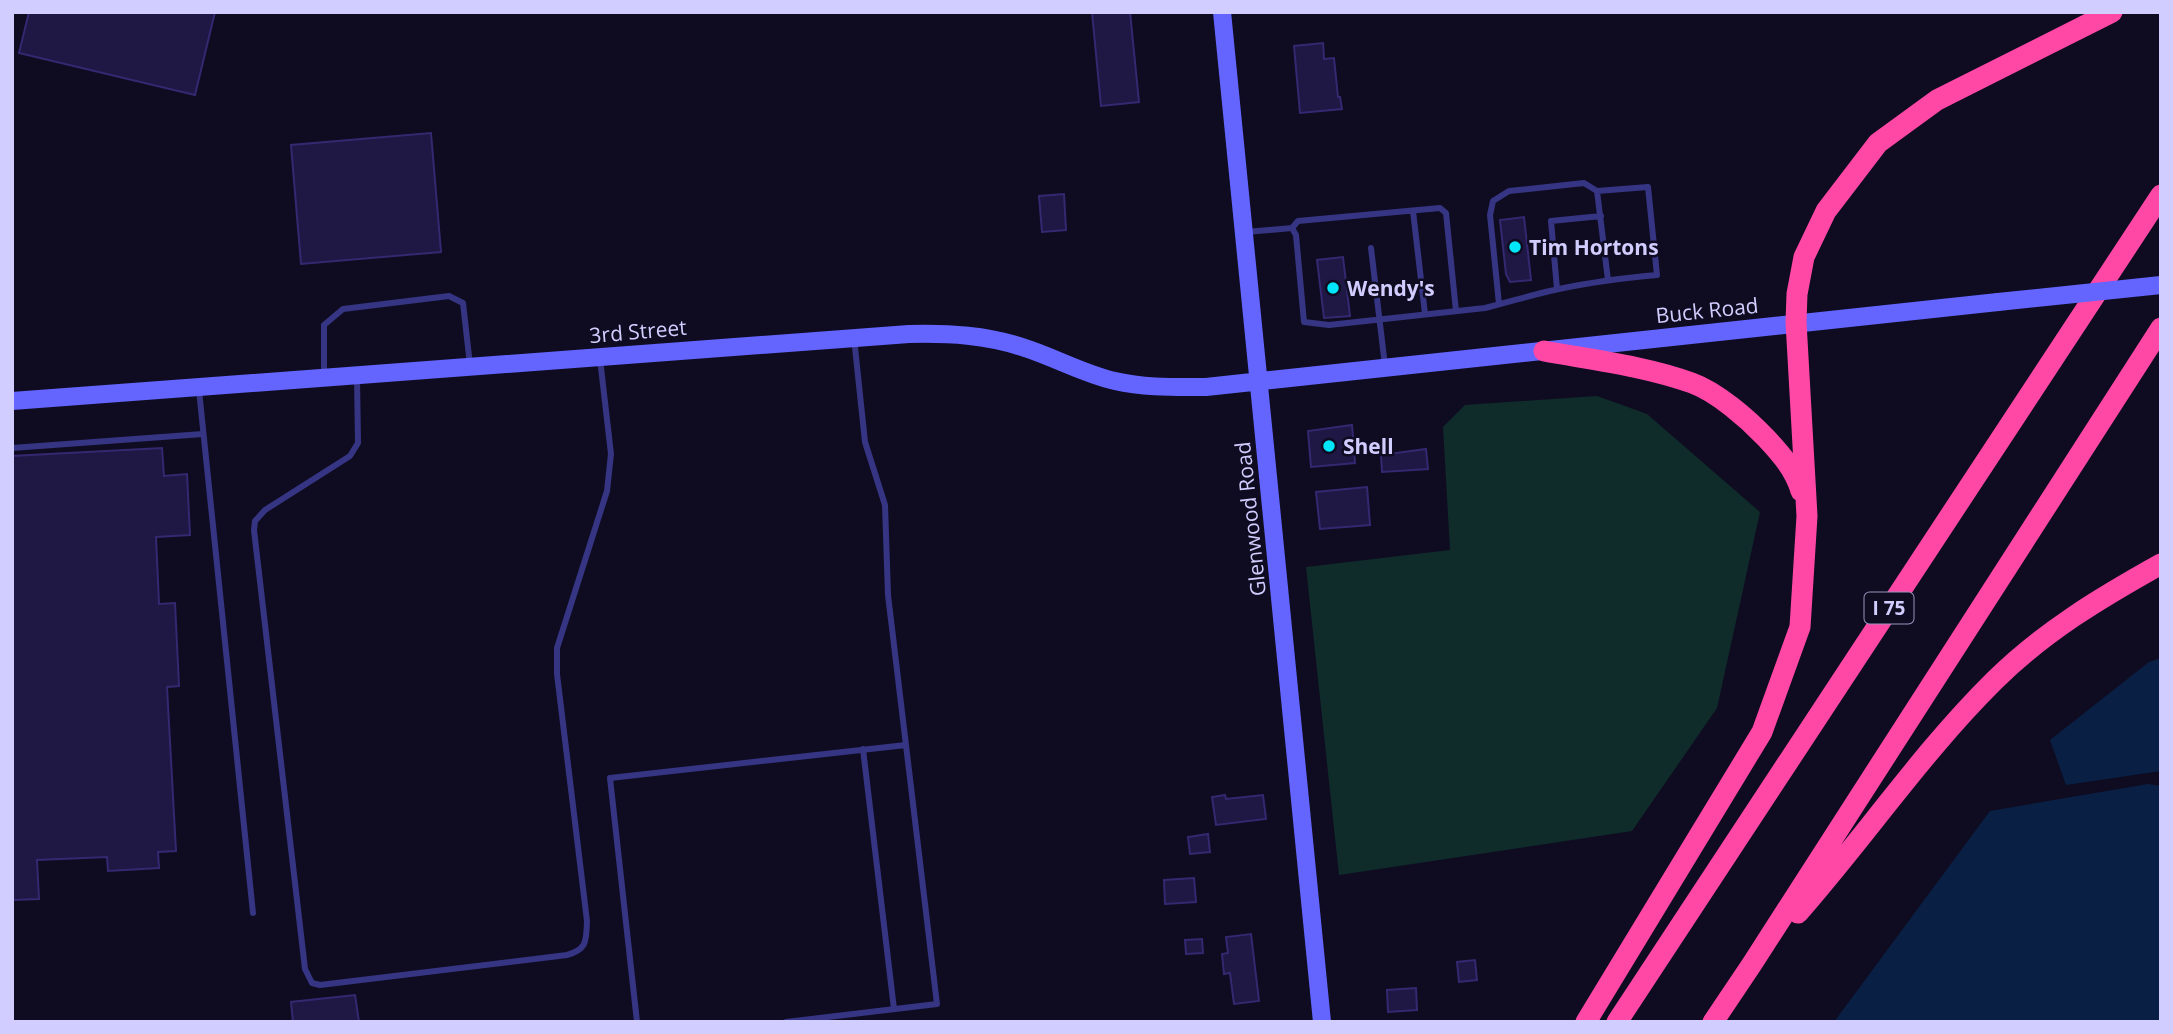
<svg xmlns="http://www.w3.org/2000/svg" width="2173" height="1034" viewBox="0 0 2173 1034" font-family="'Open Sans',sans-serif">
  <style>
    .green { fill: #0f2c2a }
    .water { fill: #092044 }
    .building { fill: #1f1744; stroke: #352871; stroke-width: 2 }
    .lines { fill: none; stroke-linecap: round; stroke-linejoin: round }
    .lane { stroke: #363583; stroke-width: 6 }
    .secondary { stroke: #6465ff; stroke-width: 18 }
    .highway { stroke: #ff48a5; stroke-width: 21 }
    .secondary-bridge { stroke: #6465ff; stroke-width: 18 }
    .poi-dot { fill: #00e6f8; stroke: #0f0c22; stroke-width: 2.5 }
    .labels { text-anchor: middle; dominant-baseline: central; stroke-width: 5; stroke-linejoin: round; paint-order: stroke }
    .shield { fill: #0f0c22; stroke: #9893bd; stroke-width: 2 }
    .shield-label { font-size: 19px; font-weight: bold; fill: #d2cdff }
    .poi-label { font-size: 21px; font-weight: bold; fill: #d2cdff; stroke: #0f0c22; text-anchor: start }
    .street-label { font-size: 21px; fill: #d2cdff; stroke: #0f0c22 }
  </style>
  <rect width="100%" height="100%" fill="#0f0c22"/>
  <path class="green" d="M1597,396l50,18 113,98 -43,196 -85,123 -293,44 -33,-308 144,-17 -7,-123 22,-22z"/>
  <path class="water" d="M2161,658v113l-95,14 -16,-45 99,-78z
    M2148,784l13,2v236h-327l156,-211z"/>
  <path class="building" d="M29,12h186l-20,83 -176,-42z
    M1092,12h38l9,90 -38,4z
    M1323,43l1,16 10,-1 4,39h2l2,12 -42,4 -6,-67z
    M431,133l10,119 -140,12 -10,-119z
    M1064,194l2,36 -24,2 -3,-36z
    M1524,217l7,63 -21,2 -4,-8 -6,-54z
    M1343,257l7,59 -26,2 -7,-58z
    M1352,425l3,38 -44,4 -3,-36z
    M162,448l2,28 23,-2 3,61 -34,2 3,67 16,-1 4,83 -12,1 9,164 -18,1 1,16 -51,3 -1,-14 -70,3 2,39 -27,1v-444z
    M1426,449l2,20 -46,3 -1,-17z
    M1367,487l3,38 -50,4 -4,-37z
    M1225,795l1,4 37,-4 3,24 -50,6 -4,-28z
    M1208,834l2,18 -20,2 -2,-17z
    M1194,878l2,24 -31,2 -1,-24z
    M1251,934l8,67 -25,3 -4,-31 -6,1 -2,-20 6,-1 -2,-16z
    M1202,939l1,14 -17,1 -1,-14z
    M1475,960l2,20 -18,2 -2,-20z
    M1416,988l1,22 -29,2 -1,-22z
    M355,995l4,27h-66l-2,-20z"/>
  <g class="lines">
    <path class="lane" d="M1597,191l11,89
      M1413,211l12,103
      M1292,228l4,7 8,87 25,3 156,-17c25,-6 49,-14 74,-19 33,-7 65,-11 98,-14l-9,-88 -51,4 -13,-8 -75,8 -16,10 -3,14 9,89
      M1246,232l46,-4 6,-7 142,-13 6,5 10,98
      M1371,248l14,118
      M1557,289l-6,-68 50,-5
      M324,377v-52l19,-16 106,-13 14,7 7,62
      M357,377l1,66 -8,13 -85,54 -10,11 -1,9 51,439 7,14 8,2 247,-30c21,-6 19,-15 20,-34l-30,-247v-26l50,-157 4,-37 -11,-95
      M199,390l54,523
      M12,448l191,-14
      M863,749l31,260
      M637,1022l-27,-244 296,-33
      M786,1022l151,-18 -49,-409 -3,-90 -20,-63 -11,-104"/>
    <path class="secondary" d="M1222,12l100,1010
      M12,401l897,-67c40,-1 78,1 116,14 31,10 59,26 90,33 30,7 60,6 91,6l792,-85"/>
    <path class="highway" d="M1544,351c49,9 101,15 148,32 25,9 56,36 74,55 15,16 29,32 35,53
      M1798,913c67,-76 124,-161 197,-233 50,-49 105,-82 166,-116
      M1586,1022l176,-290 38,-105 7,-111 -11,-194 1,-28 7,-37 22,-46 52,-68 59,-43 175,-88
      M1617,1022l544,-827
      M1713,1022l39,-58 409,-636"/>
    <path class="secondary-bridge" d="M1998,302l163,-17"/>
  </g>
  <g class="poi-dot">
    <circle cx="1515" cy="247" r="7"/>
    <circle cx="1333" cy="288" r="7"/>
    <circle cx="1329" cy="446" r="7"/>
  </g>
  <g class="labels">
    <rect class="shield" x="1864.5" y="592.5" width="49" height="31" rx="5"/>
    <g class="shield-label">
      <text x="1889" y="608">I 75</text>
    </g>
    <g class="poi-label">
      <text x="1529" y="247">Tim Hortons</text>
      <text x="1347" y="288">Wendy's</text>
      <text x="1343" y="446">Shell</text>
    </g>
    <g class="street-label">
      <text transform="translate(1707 310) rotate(-6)">Buck Road</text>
      <text transform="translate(638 331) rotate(-5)">3rd Street</text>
      <text transform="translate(1250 519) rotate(-96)">Glenwood Road</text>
    </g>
  </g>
  <rect width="2173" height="1034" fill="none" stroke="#d2cdff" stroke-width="28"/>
</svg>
